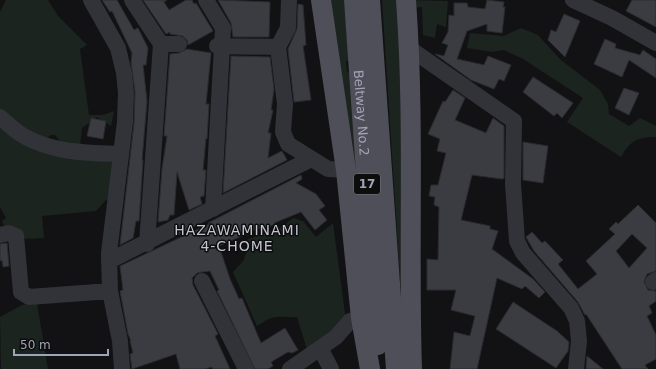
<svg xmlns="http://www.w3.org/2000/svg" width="656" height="369" viewBox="0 0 656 369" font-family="'DejaVu Sans',sans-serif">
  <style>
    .green { fill: #1b241e }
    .building { fill: #3b3b42; stroke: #2c2b30; fill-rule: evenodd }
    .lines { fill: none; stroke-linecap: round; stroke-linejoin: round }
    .minor { stroke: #323239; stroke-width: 16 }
    .major { stroke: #4e4f58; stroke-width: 20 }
    .labels { text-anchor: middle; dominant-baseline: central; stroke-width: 3; stroke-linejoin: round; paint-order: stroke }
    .shield { fill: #0d0d0e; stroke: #757784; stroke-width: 1 }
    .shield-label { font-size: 12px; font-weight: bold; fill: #a1a4b6 }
    .street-label { font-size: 13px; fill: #a1a4b6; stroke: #0d0d0e }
    .neighbourhood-label { font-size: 14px; letter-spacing: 1px; fill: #c3c4d1; stroke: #0d0d0e }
  </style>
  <rect width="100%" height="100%" fill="#121214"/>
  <path class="green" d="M6,0h42l10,16 29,29 -7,4 9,66h14l11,-4 -3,15 -14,-9 -15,11 -2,19 -17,-2 -8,-10h-4l-7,6 -44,-29v-100z
    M325,0h19l5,61h-3l1,11 3,1 7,106z
    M382,0h16l8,293h-5z
    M410,0l38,1 -2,26 -9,-3 -2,14 -12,-3 -1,-28 -11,1z
    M521,28l17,7 23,25 39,30 8,14 1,10 20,12 11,-8 16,8v11c-19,0 -26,4 -35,20l-54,-35 16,-24 -60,-39 -19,-9 -12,2 -25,-4 3,-15 34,3z
    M0,122l14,13 105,22 -6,45 -7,-2 -10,11 -54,5 2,22c-20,1 -33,4 -42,-17l4,-3 -6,-11z
    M293,218l10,3 13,16 17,-14 13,98 -39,29 -10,-33c-21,0 -22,-3 -40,9l-24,-54 11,-12 3,-9 -1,-11 36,-13z
    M37,303l11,66h-47l-1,-52 22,-12z"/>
  <path class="building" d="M102,0h15l17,30 4,-2 10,20 -2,17h-3l4,36 -5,59h1l-4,61h-3l-3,17 -13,7 14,-122 1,-31 -4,-30 1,-9 -20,-42 -2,1z
    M143,0h24l-3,2 5,8 17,-10h6l2,4 2,-1 17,28 -25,14 -1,-5 -4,-4 -13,-2v-2l-4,2z
    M218,0l52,2 -1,35h-36l-2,-14z
    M487,0l17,2 -1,5h2l-3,26 -15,-2v-7l-20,7 -10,28 27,6 4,-9 23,9 -7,16 -5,-2 -5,10 -23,-9 -36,-26 9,2 4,-11 -6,-2 6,-11 1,-17 5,1v-13h13l1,4 17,2z
    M632,0h24v27l-30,-16z
    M298,4l5,1 3,40 -3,1 8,54 -17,2 -6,-53 9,-20z
    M564,14l16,7 -15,36 -17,-17 3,-10 5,2z
    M605,39l11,5 -1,4 25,7 3,-5 13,9v19l-27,-18 -7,17 -28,-13z
    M187,49l24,4 -5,51h3l-2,35 -1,-1 -3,32h3l-2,26 -4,1 2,7 -13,6 -12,-38 -3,43h-4l-2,5 -10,2 4,-53 5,-33h-3l6,-82 9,-1z
    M231,56l39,1 4,32 -3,21h2l-5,23h3l-3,25 14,-7 5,9 -64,33z
    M533,77l40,26 -11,15 -5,-5 -3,3 -31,-24z
    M624,88l15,5 -10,22 -14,-7z
    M453,90l12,8 -10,22 31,13 7,-15 11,8v52l-2,1 -30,-4 -11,45 29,6v3l8,2 -6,18 41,30 12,13 -6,6 -14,-12 -3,3 -25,-11 -20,91h-27l4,-37 16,4 5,-20 -24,-6 5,-20h-29v-31l11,1 1,-53 -5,-2 1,-8 -6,-1 2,-11h7l8,-32 -9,-2 3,-12 -12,-5 15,-33 2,1z
    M91,118l15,3 -3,18 -16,-3z
    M523,142l25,4 -5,37 -20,-3z
    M301,175l1,4 -6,4 20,11 9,12 -6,4 8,10 -12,10 -14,-18 -27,11 1,1 -10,4 -1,-1 -11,4 -34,15 11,33 9,20 3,-1 19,45 24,-15 13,22 -6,3 -4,-1 -17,10 2,4 -5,3h-13l-38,-78 2,-1 -9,-19 -8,1 -5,1 -5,5 1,7 25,49 -3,2 15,33h-17l-1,-2 -8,2h-24l-4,-15 -44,15 -2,-15 3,-1 -3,-12h1l-3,-7 -8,-43 3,-1 -3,-24 91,-43h-3z
    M638,205l18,18v48l-9,3 -3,8 4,8 8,1v10l-7,5 3,7 -5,3 9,19v24l-11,6 3,4h-26l-36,-55 -1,1 -7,-13 -44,-51 -8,-14 6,-5 10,11 3,-2 18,19 -5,4 20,25 19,-15 -11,-13 29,-27 -6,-5 7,-7 2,2zM632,234l15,14 -18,20 -13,-17z
    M7,243l2,23 -6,1 -1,-7 -2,1v-17z
    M513,302l44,29 12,11 -1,9 -12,17 -60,-39z
    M587,356l16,13h-17z"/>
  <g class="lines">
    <path class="minor" d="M91,0l27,48 6,25 2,20 -1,29 -16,131 1,38 10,50 2,28
      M132,0l29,44 -14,200
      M206,0l17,28 -10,181
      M289,0l-1,28 -10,19 7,57 -2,28 5,12 40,25 18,1
      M573,0l39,18 44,25
      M161,44h18
      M217,46l61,1
      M409,48l105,73 -1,63 4,57 6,12 48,55 6,13 2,20 -3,28
      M0,117c7,6 14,13 22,18 30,18 65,18 99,19
      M0,235l9,-2 7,3 5,56 8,5 81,-6
      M109,261l202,-102
      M202,281l44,88
      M653,282l3,-2
      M320,348l11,21
      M290,369l46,-32 14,-16 11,-3"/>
    <g class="major">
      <path d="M321,0l25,170 15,148 9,51"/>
      <path id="s1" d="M354,0l24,345"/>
      <path d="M370,0l26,369"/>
      <path d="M406,0c9,123 2,246 6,369"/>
    </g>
  </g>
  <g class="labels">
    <rect class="shield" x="354" y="174" width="26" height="20" rx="3"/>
    <g class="shield-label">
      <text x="367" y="184">17</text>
    </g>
    <g class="street-label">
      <text stroke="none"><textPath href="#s1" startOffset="113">Beltway No.2</textPath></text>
    </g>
    <g class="neighbourhood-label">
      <text x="237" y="230">HAZAWAMINAMI<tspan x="237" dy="16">4-CHOME</tspan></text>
    </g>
  </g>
  <path d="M14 349v6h94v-6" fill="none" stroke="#a1a4b6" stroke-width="2"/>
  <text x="20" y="349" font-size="12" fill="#a1a4b6" stroke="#0d0d0e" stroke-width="3" paint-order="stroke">50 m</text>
</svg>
